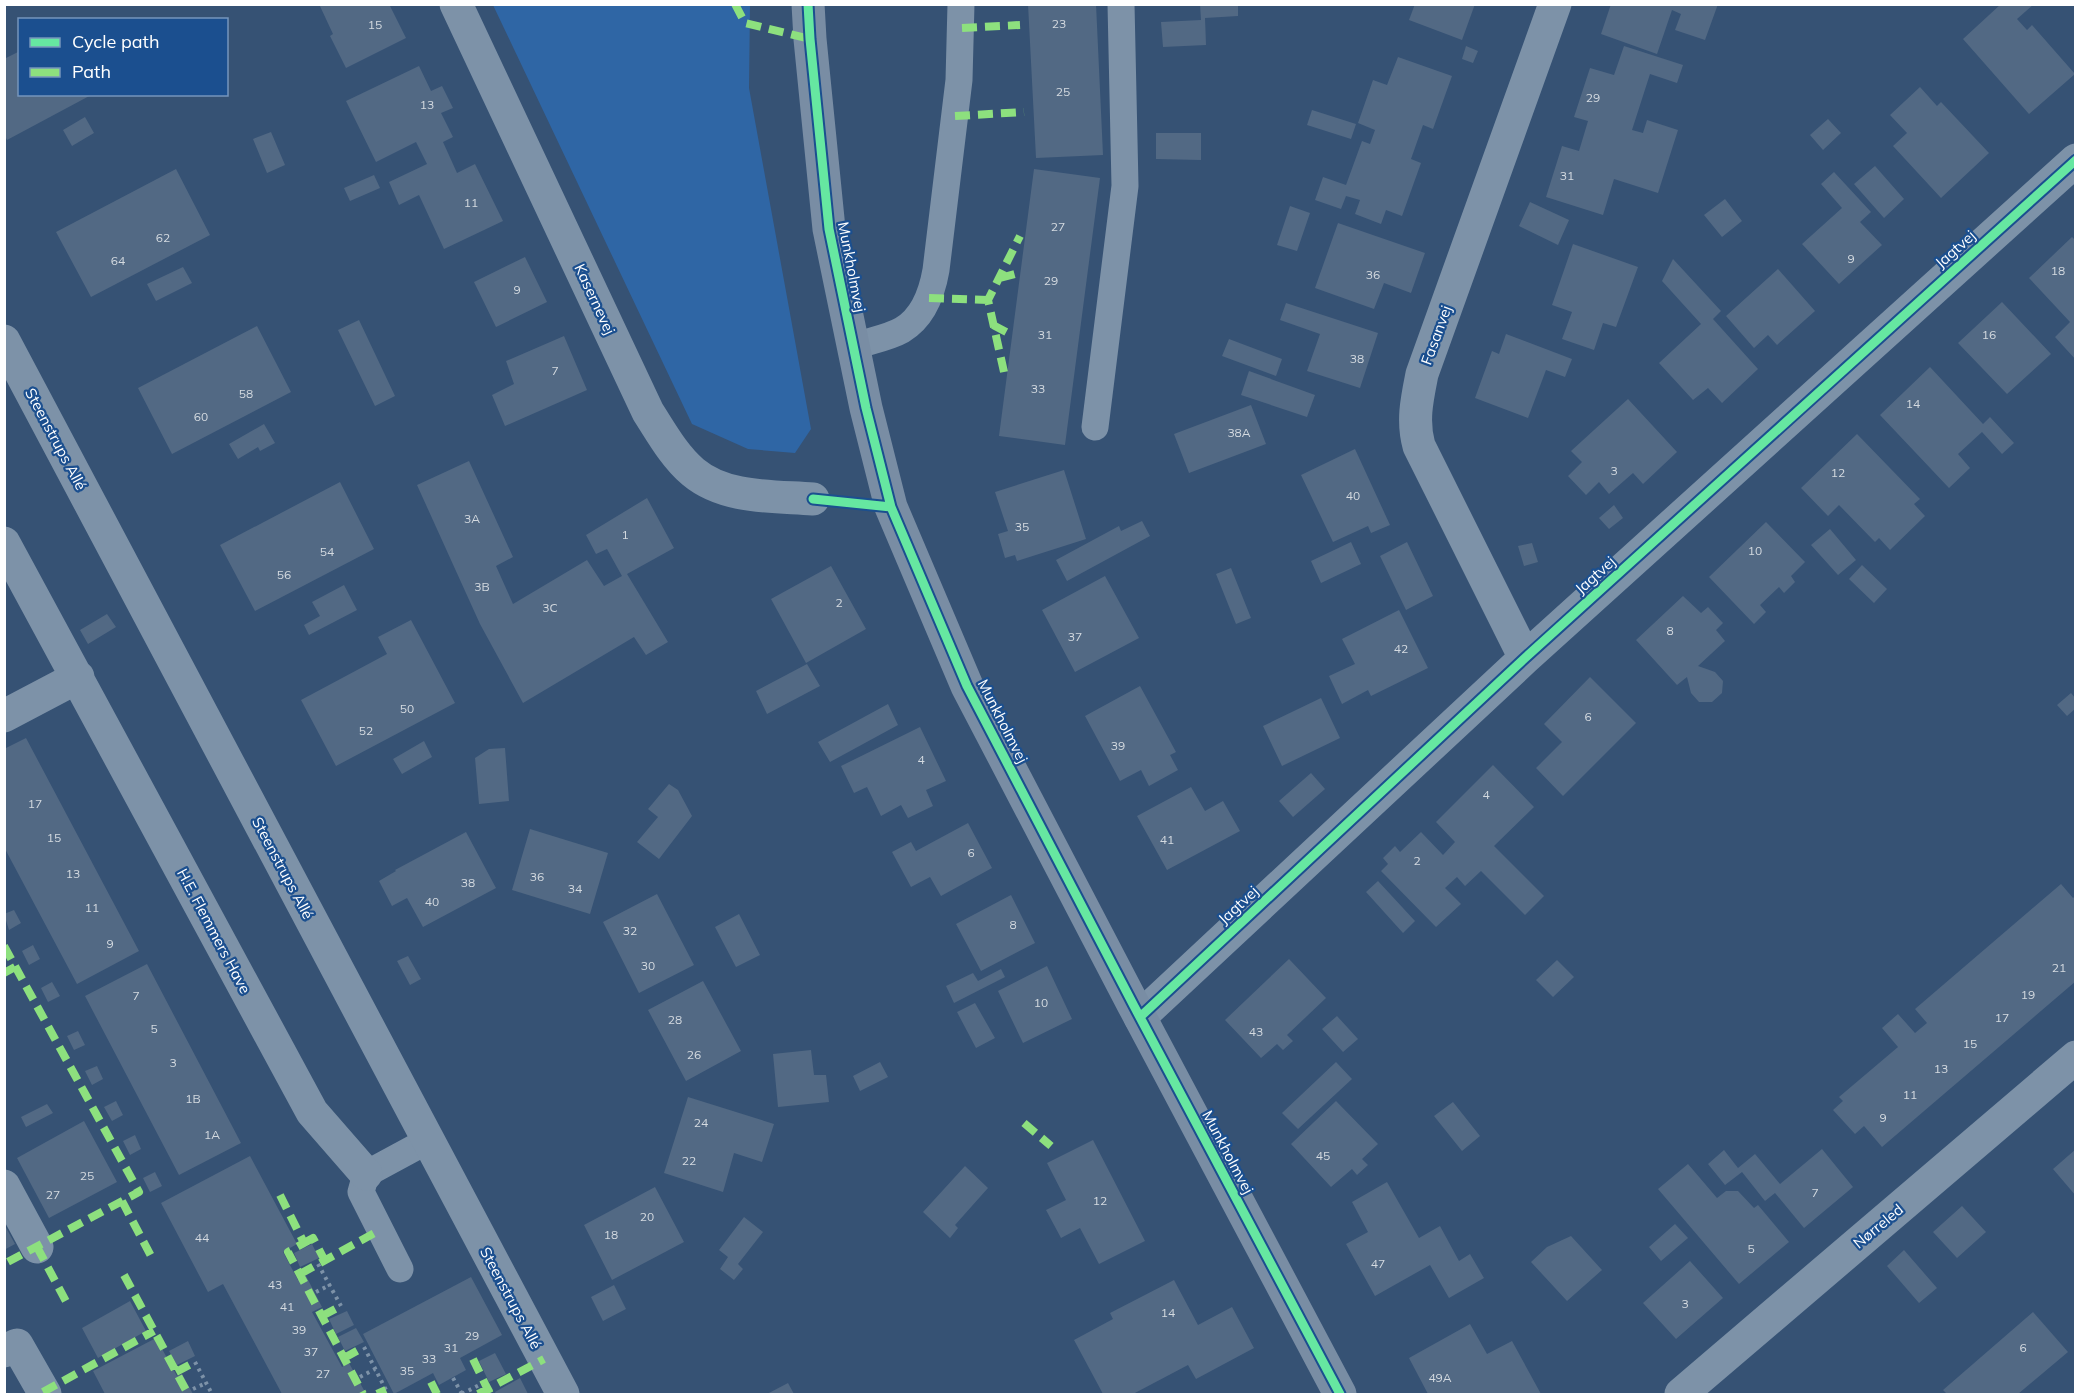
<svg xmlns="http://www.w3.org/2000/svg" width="2080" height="1399" viewBox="0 0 2080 1399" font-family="Mulish,sans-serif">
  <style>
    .park { fill: #2f66a5 }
    .building { fill: #526984 }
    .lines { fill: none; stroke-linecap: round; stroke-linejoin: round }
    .path { stroke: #7d92a8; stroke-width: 4; stroke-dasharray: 3 4.5; stroke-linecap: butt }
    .lane { stroke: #7d92a8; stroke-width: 27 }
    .street { stroke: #7d92a8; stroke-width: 33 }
    .secondary { stroke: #798da4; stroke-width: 33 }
    .quiet { stroke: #8de07e; stroke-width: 8; stroke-dasharray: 15 8; stroke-linecap: butt }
    .cycleway-casing { stroke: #1b4f8f; stroke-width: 13 }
    .cycleway { stroke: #66e7a1; stroke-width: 9 }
    .labels { text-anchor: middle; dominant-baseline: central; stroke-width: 4.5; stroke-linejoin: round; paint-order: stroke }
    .number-label { font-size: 12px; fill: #d4dae0 }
    .street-label { font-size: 15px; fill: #fff; stroke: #1b4f8f }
  </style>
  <rect width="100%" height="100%" fill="#365274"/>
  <path class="park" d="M493,5h257l-1,83 62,341 -16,24 -47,-4 -56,-25z"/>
  <path class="building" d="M319,4h70l17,34 -60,30 -16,-32 3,-2z
    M1028,4h68l7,151 -67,3z
    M1200,4h38v12l-33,2 1,27 -43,2 -2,-25 40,-2z
    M1415,4h60l-13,36 -53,-20z
    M1611,4h107l-13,36 -30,-10 6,-16 -9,-4 -15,44 -56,-20z
    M2001,4h33l-17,15 10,11 5,-5 43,49 -46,40 -66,-75z
    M1466,46l12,5 -5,12 -11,-4z
    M1624,46l59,19 -6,18 -27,-9 -18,56 11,3 4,-13 31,10 -20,63 -44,-14 -11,36 -57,-18 16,-51 17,5 9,-30 -14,-4 16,-49 24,7z
    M20,51v43h73l-86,46 -3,-6v-75z
    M1398,57l54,19 -19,53 -10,-4 -12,34 10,4 -19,53 -16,-6 -5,14 -26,-10 5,-14 -14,-4 -5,13 -26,-9 8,-23 23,8 16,-44 8,3 5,-14 -17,-7 15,-43 14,5z
    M419,66l12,25 11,-5 11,22 -12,5 12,24 -10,5 14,31 18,-9 28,57 -59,28 -25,-54 -20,10 -10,-23 38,-18 -11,-22 -40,20 -30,-61z
    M1920,87l17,19 4,-4 48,51 -48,45 -48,-52 14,-13 -17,-18z
    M1312,110l44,14 -5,15 -44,-14z
    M85,117l9,16 -22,13 -9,-16z
    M1828,119l13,14 -18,17 -13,-15z
    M271,132l14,33 -18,8 -14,-34z
    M1156,133h45v27l-45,-1z
    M1875,166l29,33 -20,19 -30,-34z
    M176,169l34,66 -119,62 -35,-65z
    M1034,169l66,9 -35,267 -66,-9z
    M1834,172l37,40 -11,10 22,23 -43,39 -37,-40 40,-36 -21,-24z
    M374,175l6,13 -30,13 -6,-13z
    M1725,199l17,22 -20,16 -18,-22z
    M1530,202l39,18 -11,25 -39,-19z
    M1290,206l20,7 -13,38 -20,-6z
    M1338,223l87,30 -14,40 -27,-10 -10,26 -59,-21z
    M2072,237l4,4v119l-21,-23 15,-15 -41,-44z
    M1573,244l65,23 -22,60 -13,-4 -9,27 -32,-11 10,-27 -20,-7z
    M525,257l22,45 -51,25 -22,-45z
    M1673,259l48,52 -8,8 45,50 -36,34 -14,-15 -15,12 -34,-37 42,-39 -39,-43z
    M183,267l9,16 -36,18 -9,-17z
    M1778,269l37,42 -38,34 -9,-10 -14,13 -28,-32z
    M2002,302l49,52 -44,40 -49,-51z
    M1286,303l92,30 -18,55 -53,-17 13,-37 -40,-14z
    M359,320l36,76 -20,10 -37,-76z
    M257,326l34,66 -119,62 -34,-66z
    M1506,334l66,25 -7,18 -19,-7 -18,48 -53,-20 17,-47 7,3z
    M564,336l23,54 -82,36 -13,-31 22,-11 -8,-23z
    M1229,339l53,20 -6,17 -54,-20z
    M1930,367l53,57 7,-7 24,26 -12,11 -20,-22 -24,22 12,14 -21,20 -69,-73z
    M1249,371l66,24 -8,22 -66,-22z
    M1628,399l49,53 -34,32 -10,-11 -24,21 -10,-12 -13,13 -18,-19 14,-14 -11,-11z
    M1251,405l15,39 -77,29 -15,-39z
    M264,424l11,19 -15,8 -2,-4 -20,12 -9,-15z
    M1857,434l63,65 -6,5 11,12 -35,34 -11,-12 -4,4 -36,-37 -11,11 -27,-28z
    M1355,449l35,76 -19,8 -3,-7 -35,16 -32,-67z
    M469,461l44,96 -17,9 17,38 74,-44 17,26 18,-10 -15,-27 -11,5 -10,-19 61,-37 27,50 -47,26 41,68 -22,13 -12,-18 -111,66 -43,-79 -63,-139z
    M1064,470l22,69 -69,22 -2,-6 -10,3 -7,-24 10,-3 -13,-39z
    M340,482l34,67 -119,62 -35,-66z
    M1614,505l9,13 -14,11 -10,-11z
    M1142,521l8,15 -83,45 -11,-21 63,-34 2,5z
    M1766,522l39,40 -14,14 4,6 -11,11 -5,-6 -19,18 6,7 -12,12 -45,-47z
    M1830,529l26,31 -18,15 -27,-30z
    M1351,542l10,22 -40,19 -10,-22z
    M1407,542l26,54 -27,14 -26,-54z
    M1532,543l6,19 -14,4 -6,-20z
    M1862,565l25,24 -13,14 -25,-24z
    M831,566l35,63 -60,34 -35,-64z
    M1231,568l20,50 -15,6 -20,-50z
    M1105,576l34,62 -64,34 -33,-62z
    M344,585l13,25 -48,25 -5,-10 16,-9 -8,-14z
    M1683,596l18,17 7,-6 15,16 -7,7 9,11 -27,25 17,6 8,9 -1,12 -10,9h-13l-8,-9 -4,-16 -10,8 -41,-45z
    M1399,610l29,58 -57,28 -3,-6 -26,14 -13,-28 26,-12 -13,-25z
    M107,614l9,13 -28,17 -8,-14z
    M411,620l44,83 -119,63 -35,-66 86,-46 -9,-17z
    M807,664l13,22 -53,28 -11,-23z
    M1590,677l46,46 -73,73 -27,-28 26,-26 -18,-18z
    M1140,686l36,66 -6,3 8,15 -29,16 -8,-16 -21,11 -35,-65z
    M2071,693l5,6v9l-9,8 -10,-11z
    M1321,698l19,40 -58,28 -19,-40z
    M888,704l10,21 -68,37 -12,-20z
    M920,727l26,54 -20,9 7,16 -25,12 -7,-13 -20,11 -14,-29 -13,6 -13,-27z
    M26,738l113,213 -62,33 -73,-137v-98z
    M424,741l8,16 -30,17 -9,-15z
    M505,748l4,53 -30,3 -4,-46 14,-9z
    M1493,765l41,42 -40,39 50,50 -19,19 -44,-44 -16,15 -8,-9 -12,11 16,16 -25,23 -55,-56 7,-7 -5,-6 12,-12 5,6 21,-20 22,23 12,-13 -19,-20z
    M1311,773l14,16 -32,28 -14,-16z
    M669,784l9,6 14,26 -33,43 -22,-17 21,-25 -10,-8z
    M1191,787l14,24 18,-10 17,30 -73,39 -30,-54z
    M968,823l24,45 -51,28 -11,-19 -19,10 -19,-35 19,-10 5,9z
    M530,829l78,24 -18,61 -78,-24z
    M466,832l30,56 -73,39 -16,-29 -15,8 -13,-25 17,-10 -1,-1z
    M1378,881l37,40 -12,12 -37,-41z
    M2061,884l12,14 3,-3v86l-194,166 -18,-21 -9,8 -22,-24 10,-9 -4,-4 59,-50 -16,-19 16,-14 17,19 12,-10 -12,-14z
    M657,894l37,71 -55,28 -36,-71z
    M1011,895l24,48 -54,28 -25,-47z
    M14,910l7,13 -12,7 -5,-16z
    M739,914l21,41 -24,12 -21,-40z
    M33,945l7,14 -11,6 -7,-14z
    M408,956l13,23 -11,6 -13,-24z
    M1289,959l37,39 -39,37 6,6 -10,9 -6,-6 -16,14 -36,-38z
    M1557,960l17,17 -21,20 -17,-17z
    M147,964l94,179 -62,32 -94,-179z
    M1047,966l25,53 -49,24 -25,-52z
    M1001,969l4,8 -51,26 -8,-17 27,-13 5,8z
    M703,981l38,70 -55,30 -38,-71z
    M52,982l8,14 -12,6 -7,-14z
    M975,1003l20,35 -19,10 -19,-36z
    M1337,1016l21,23 -15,13 -21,-23z
    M78,1031l7,14 -11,5 -7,-14z
    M811,1050l3,25h12l3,27 -51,5 -5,-53z
    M880,1062l8,15 -28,14 -7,-15z
    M1336,1062l16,17 -54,50 -16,-16z
    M97,1066l6,13 -11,6 -7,-14z
    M688,1097l86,27 -12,38 -28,-9 -11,39 -59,-19z
    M116,1101l7,14 -11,6 -8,-14z
    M1336,1101l42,43 -16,15 6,6 -11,10 -5,-6 -21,18 -40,-43z
    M1453,1102l27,34 -18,15 -28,-35z
    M47,1104l6,9 -27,14 -5,-10z
    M84,1121l33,61 -68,36 -32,-60z
    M135,1135l6,14 -11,6 -7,-14z
    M1093,1140l52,101 -46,23 -19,-36 -19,10 -15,-28 20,-10 -19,-37z
    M1822,1149l31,38 -49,41 -29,-35 -10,8 -23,-29 -17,13 -17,-21 16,-14 14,18 17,-14 25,30z
    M2076,1149v47l-23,-27z
    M250,1156l47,88 -14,8 15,28 8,-4 16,31 -10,5 30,55 7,-4 16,29 -4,2h-79l-59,-110 -15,8 -47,-89z
    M1688,1164l29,34 9,-7h12l16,17 4,-3 31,37 -50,42 -81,-95z
    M965,1166l23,22 -33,37 3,3 -8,10 -27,-26z
    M155,1172l7,14 -12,6 -7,-14z
    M1387,1182l32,56 21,-12 19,35 11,-7 14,24 -35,20 -19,-33 -55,31 -29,-52 22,-12 -16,-30z
    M655,1187l29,55 -72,38 -28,-55z
    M1962,1206l24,26 -29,26 -24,-26z
    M744,1217l19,15 -25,32 5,5 -9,11 -14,-11 8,-12 -9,-7z
    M4,1224l11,20 -11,6z
    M1675,1224l13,14 -27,23 -12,-14z
    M1571,1236l31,34 -35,31 -36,-39 16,-15z
    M312,1244l7,14 -19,9 -6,-14z
    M1904,1250l33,38 -18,15 -32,-37z
    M1690,1261l33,37 -47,41 -33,-36z
    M471,1277l31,58 -42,23 6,12 -27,15 -6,-12 -39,21 -31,-60z
    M1174,1280l24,45 34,-18 22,41 -58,31 -8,-14 -55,29h-30l-29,-54 39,-21 -3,-6z
    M614,1285l12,24 -23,12 -12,-24z
    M130,1301l16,30 -48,27 -16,-30z
    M347,1311l7,14 -18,9 -7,-15z
    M2033,1312l35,40 -50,42h-71l-4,-4z
    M1470,1324l17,30 25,-13 29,53h-113l-19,-36z
    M356,1328l8,14 -19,9 -7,-14z
    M156,1338l21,38 5,-2 11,20h-88l-12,-23z
    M188,1341l7,15 -18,9 -8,-14z
    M495,1353l11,21 -17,8 -10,-21z
    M520,1378l8,16h-32l-1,-2z
    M788,1383l6,11h-27z"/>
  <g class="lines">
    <path class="path" d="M318,1264l23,42
      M316,1292l14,-7
      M364,1347l22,43
      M195,1362l17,32
      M360,1377l15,-8
      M453,1378l9,16
      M193,1389l13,-6
      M462,1394l23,-12"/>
    <path class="lane" d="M853,347c15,-6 35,-9 49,-17 22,-13 30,-37 34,-60l23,-190 2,-76
      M1095,427l30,-241 -4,-182
      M400,1269l-39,-77 5,-18 61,-33"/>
    <path class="street" d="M456,4l192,408c13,20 26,44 45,60 32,27 80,24 120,27
      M4,341l559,1053
      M4,543l308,569 54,62
      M1525,658l-106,-212c-7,-25 -2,-47 3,-72l133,-370
      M4,716l74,-39
      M1140,1017l385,-359 551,-498
      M4,1186l33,61
      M4,1351l13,-6 28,49
      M1681,1394l395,-337"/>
    <path class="secondary" d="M808,4l2,35 19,190 37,179 25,99 76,179 167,320 206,388"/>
    <path class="quiet" d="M735,4l10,19 65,16
      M962,28l58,-3
      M955,116l69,-4
      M1000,278l15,-4
      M929,298l59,2
      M993,325l15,8
      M1004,372l-16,-72 32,-64
      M4,946l135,246 -135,72
      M4,973l11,-6
      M1024,1123l27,23
      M280,1195l24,48 -16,9 75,142
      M122,1201l30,57
      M304,1243l9,-5 12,23
      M37,1247l31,58
      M300,1274l80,-44
      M124,1275l64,119
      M322,1316l19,-10
      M344,1358l20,-11
      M473,1359l17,35
      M176,1372l19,-10
      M431,1382l6,12
      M43,1392l111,-61
      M377,1394l9,-4
      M478,1394l66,-35"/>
    <defs>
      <path id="cycleway" d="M808,4l2,35 19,190 37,179 25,99 76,179 167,320 206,388
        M813,499l78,8
        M1140,1017l385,-359 551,-498"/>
    </defs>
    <use href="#cycleway" class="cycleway-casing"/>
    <use href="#cycleway" class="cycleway"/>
  </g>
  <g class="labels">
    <g class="number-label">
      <text x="1059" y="23">23</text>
      <text x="375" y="24">15</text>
      <text x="1063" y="91">25</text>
      <text x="1593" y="97">29</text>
      <text x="427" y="104">13</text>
      <text x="1567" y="175">31</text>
      <text x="471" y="202">11</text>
      <text x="1058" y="226">27</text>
      <text x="163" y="237">62</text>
      <text x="1851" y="258">9</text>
      <text x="118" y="260">64</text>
      <text x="2058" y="270">18</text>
      <text x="1373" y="274">36</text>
      <text x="1051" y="280">29</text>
      <text x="517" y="289">9</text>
      <text x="1045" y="334">31</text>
      <text x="1989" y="334">16</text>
      <text x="1357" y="358">38</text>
      <text x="555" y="370">7</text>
      <text x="1038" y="388">33</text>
      <text x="246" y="393">58</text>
      <text x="1913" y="403">14</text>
      <text x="201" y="416">60</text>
      <text x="1239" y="432">38A</text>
      <text x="1614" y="470">3</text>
      <text x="1838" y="472">12</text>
      <text x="1353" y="495">40</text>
      <text x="472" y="518">3A</text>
      <text x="1022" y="526">35</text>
      <text x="625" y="534">1</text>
      <text x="1755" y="550">10</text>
      <text x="327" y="551">54</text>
      <text x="284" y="574">56</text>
      <text x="482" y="586">3B</text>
      <text x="839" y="602">2</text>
      <text x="550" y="607">3C</text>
      <text x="1670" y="630">8</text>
      <text x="1075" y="636">37</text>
      <text x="1401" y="648">42</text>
      <text x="407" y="708">50</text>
      <text x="1588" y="716">6</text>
      <text x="366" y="730">52</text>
      <text x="1118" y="745">39</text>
      <text x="921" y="759">4</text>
      <text x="1486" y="794">4</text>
      <text x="35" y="803">17</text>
      <text x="54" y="837">15</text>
      <text x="1167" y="839">41</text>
      <text x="971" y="852">6</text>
      <text x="1417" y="860">2</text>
      <text x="73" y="873">13</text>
      <text x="537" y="876">36</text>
      <text x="468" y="882">38</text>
      <text x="575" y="888">34</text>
      <text x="432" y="901">40</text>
      <text x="92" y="907">11</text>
      <text x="1013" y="924">8</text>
      <text x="630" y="930">32</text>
      <text x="110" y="943">9</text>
      <text x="648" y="965">30</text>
      <text x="2059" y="967">21</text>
      <text x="2028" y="994">19</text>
      <text x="136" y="995">7</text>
      <text x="1041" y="1002">10</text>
      <text x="2002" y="1017">17</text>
      <text x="675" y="1019">28</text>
      <text x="154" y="1028">5</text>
      <text x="1256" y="1031">43</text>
      <text x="1970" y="1043">15</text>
      <text x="694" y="1054">26</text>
      <text x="173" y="1062">3</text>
      <text x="1941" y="1068">13</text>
      <text x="1910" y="1094">11</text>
      <text x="193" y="1098">1B</text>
      <text x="1883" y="1117">9</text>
      <text x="701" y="1122">24</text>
      <text x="212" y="1134">1A</text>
      <text x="1323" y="1155">45</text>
      <text x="689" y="1160">22</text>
      <text x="87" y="1175">25</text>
      <text x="1815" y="1192">7</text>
      <text x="53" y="1194">27</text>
      <text x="1100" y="1200">12</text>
      <text x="647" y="1216">20</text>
      <text x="611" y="1234">18</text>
      <text x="202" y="1237">44</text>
      <text x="1751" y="1248">5</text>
      <text x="1378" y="1263">47</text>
      <text x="275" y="1284">43</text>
      <text x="1685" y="1303">3</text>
      <text x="287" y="1306">41</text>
      <text x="1168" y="1312">14</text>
      <text x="299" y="1329">39</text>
      <text x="472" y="1335">29</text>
      <text x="451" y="1347">31</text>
      <text x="2023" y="1347">6</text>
      <text x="311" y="1351">37</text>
      <text x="429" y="1358">33</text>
      <text x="407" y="1370">35</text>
      <text x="323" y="1373">27</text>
      <text x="1440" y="1377">49A</text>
    </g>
    <g class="street-label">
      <text transform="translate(1955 249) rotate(-42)">Jagtvej</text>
      <text transform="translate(852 267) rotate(79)">Munkholmvej</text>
      <text transform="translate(595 299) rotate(65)">Kasernevej</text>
      <text transform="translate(1436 335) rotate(-70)">Fasanvej</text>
      <text transform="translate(56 439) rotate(62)">Steenstrups Allé</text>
      <text transform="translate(1595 575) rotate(-42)">Jagtvej</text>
      <text transform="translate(1003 721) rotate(63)">Munkholmvej</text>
      <text transform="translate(283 868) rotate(62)">Steenstrups Allé</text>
      <text transform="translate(1238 905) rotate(-43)">Jagtvej</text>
      <text transform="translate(214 931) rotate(62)">H.E. Flemmers Have</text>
      <text transform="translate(1228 1152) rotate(62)">Munkholmvej</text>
      <text transform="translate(1878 1226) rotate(-40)">Nørreled</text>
      <text transform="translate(511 1298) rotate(62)">Steenstrups Allé</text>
    </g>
  </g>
  <rect width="2080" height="1399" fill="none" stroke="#ffffff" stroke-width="12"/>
  <rect x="18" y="18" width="210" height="78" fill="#1b4f8f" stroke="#7695bc" stroke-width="1.5"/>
  <rect x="30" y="38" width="30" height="9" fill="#66e7a1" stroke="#7695bc" stroke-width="1.5"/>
  <text x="72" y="48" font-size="18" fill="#ffffff">Cycle path</text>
  <rect x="30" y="68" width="30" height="9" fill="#8de07e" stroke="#7695bc" stroke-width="1.5"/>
  <text x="72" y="78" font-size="18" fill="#ffffff">Path</text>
</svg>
